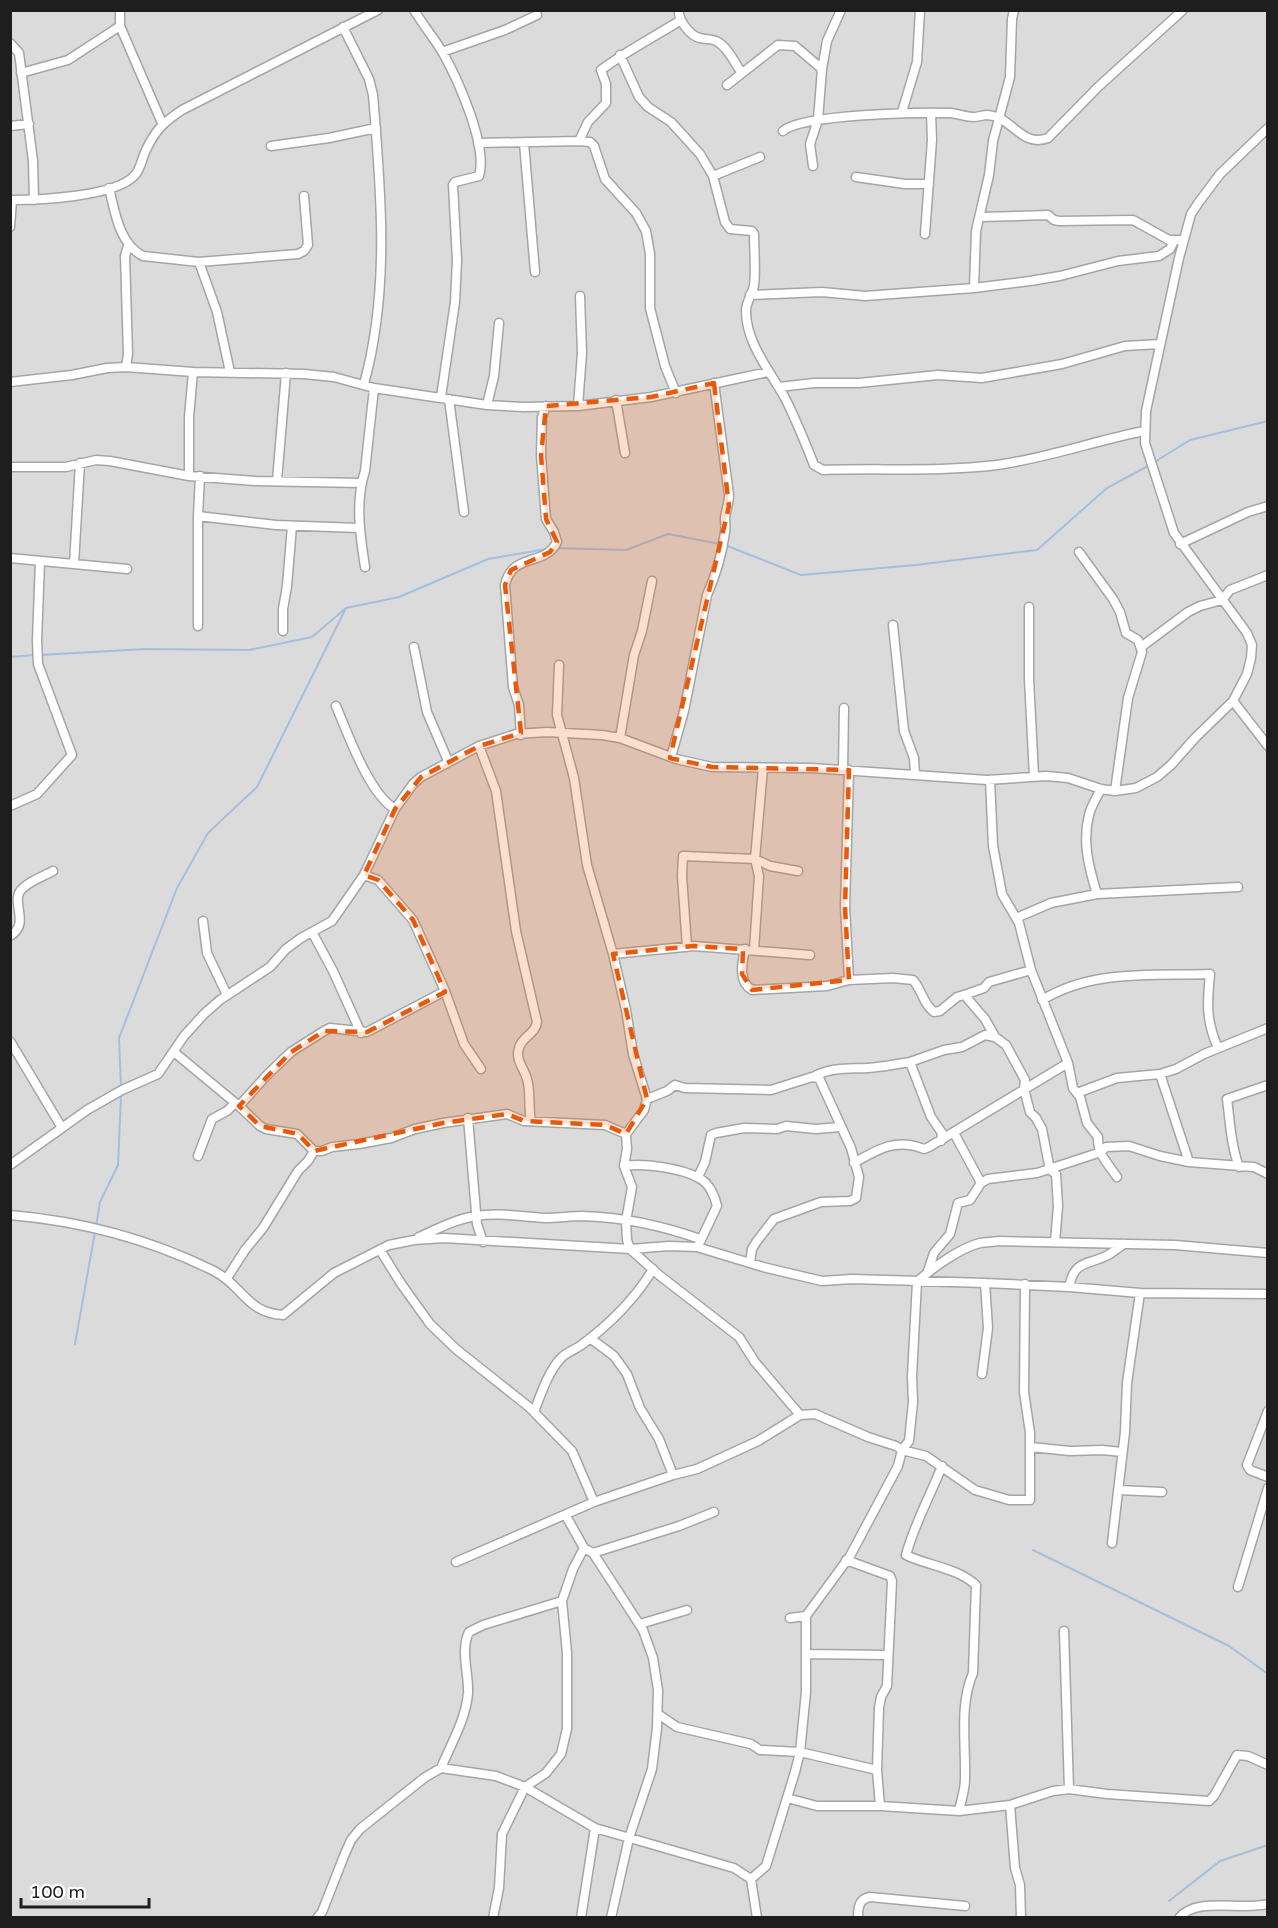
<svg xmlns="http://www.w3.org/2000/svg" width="1278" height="1928" viewBox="0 0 1278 1928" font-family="'Varela Round',sans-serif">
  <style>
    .residential { fill: #dcdbdb }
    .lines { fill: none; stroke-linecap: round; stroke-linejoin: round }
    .stream { stroke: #a4bfdd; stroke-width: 2 }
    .minor-casing { stroke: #a5a5a5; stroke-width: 11 }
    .minor { stroke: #fff; stroke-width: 8 }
    .marked { fill: #e8590c; fill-opacity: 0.2; stroke: #e8590c; stroke-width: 4.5; stroke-dasharray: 12 8; stroke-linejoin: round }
  </style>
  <rect width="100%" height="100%" fill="#efefe4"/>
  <path class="residential" d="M11,11h1256v1906h-1256z"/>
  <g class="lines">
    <path class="stream" d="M1153,463l37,-23 78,-19
      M725,545l76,30 115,-10 121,-15 70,-62 41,-22
      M555,548l71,2 42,-16 52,10
      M40,655l106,-6 103,1 63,-13 34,-29 53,-11 89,-38 59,-10
      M10,657l25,-2
      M121,1086l-2,-48 58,-150 31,-55 49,-46 88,-177
      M96,1226l4,-24 18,-37 3,-70
      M75,1344l20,-112
      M1033,1550l196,96 39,28
      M1169,1901l51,-40 48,-16"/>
    <defs>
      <path id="minor" d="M120,10v16l42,97
        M414,10c9,15 20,28 29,43 15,27 45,93 36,123l-24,6 -2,3 4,75 -2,42 -14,95
        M679,10c-1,10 11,26 21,28 6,2 12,0 18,4 10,6 17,21 23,30
        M343,27l26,52 4,16c8,96 17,195 -9,289
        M10,43l9,10 14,108 1,39
        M442,52l63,-22 32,-15
        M620,55l19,42 9,10 23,15 29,32 13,22 12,46 5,7 22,2 2,3c0,13 2,39 0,51 -1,9 -8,16 -8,26 0,32 24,60 39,87 11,22 20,44 29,67l9,5c58,-2 116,2 174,-5 50,-7 97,-24 147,-34
        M21,73l47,-13 52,-34
        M727,85l51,-40 17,1 27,23
        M902,112l15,-50 3,-52
        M10,126l19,-2
        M783,131c19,-17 139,-19 168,-18 8,1 15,4 23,4 4,0 9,-2 13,-2 25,1 34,33 61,23l50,-51 85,-77
        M579,141l9,-19 18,-19v-19l-5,-14c25,-19 53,-33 80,-50
        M478,143l101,-2 11,1 4,4 11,33 31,34 10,18 4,23v54l15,58 11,27
        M524,143l11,129
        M271,146l58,-8 47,-10
        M813,166l-3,-22 8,-24 4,-51 5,-28 14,-31
        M713,176l47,-19
        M856,177l49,7h24
        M109,188c6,24 10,56 34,68l56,6 99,-8 6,-3 4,-6 -4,-49
        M10,200c28,0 106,-3 125,-25 6,-7 7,-17 11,-25 10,-21 18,-28 36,-40l196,-100
        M980,217l68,-2 6,5 5,1 74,-1 36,20h10
        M10,227l2,-27
        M925,234l7,-94 -1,-27
        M199,262l18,50 13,60
        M974,288l2,-57 13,-56 4,-34 17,-64 2,-58 2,-9
        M750,295l72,-3 43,4 109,-8 56,-7 30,-5 58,-15 41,-5 11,-7 4,-8
        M126,367l2,-13 -3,-98 3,-10
        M10,382l62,-7 35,-7 19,-1 67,5 111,2 30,3 40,11 113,17 36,2 55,-1 73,-9 117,-25
        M779,387l35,-4h45l79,-8 44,3 80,-14 63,-18 35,-2
        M449,399l15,113
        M616,400l9,53
        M487,405l7,-29 5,-53
        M578,406l4,-53 -2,-57
        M10,467h56l30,-7 14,1 79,15 66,5 106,2
        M189,476v-59l4,-45
        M277,481l9,-108
        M198,516l78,9 83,3
        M1180,544l68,-32 20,-6
        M1079,552l34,47 7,13 6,21 12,7 4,12 -14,46 -13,93
        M10,558l117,11
        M74,564l6,-101
        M365,567c-5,-32 -10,-66 0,-96l9,-83
        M1029,607v72l5,97
        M893,625l11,106 10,27 1,16
        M198,626v-110l2,-40
        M283,631v-22l4,-23 5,-60
        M414,647l13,65 21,49
        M1141,647l47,-35 12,-6 22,-6 8,-10 38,-15
        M559,665l-2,50 17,63 13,87 26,89 13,56 7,44 14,45 -3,11 -18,24 1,15 -3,17 8,21 -6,34 1,19 3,9 29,26 80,62 16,25 45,53
        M1233,701l35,45
        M336,706c12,28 33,88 59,103
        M521,735l-2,-30 -6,-18 -8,-102c7,-33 40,-18 52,-43l-3,-10 -8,-13 -5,-64 1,-38 4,-11
        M620,738l14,-83 8,-24 10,-50
        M479,746l17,45 20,140 21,91c-1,12 -15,14 -18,26 -4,12 5,20 8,31 4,12 1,28 4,42
        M671,757l13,-46 23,-116c9,-20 15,-41 18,-63 1,-5 0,-10 0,-14 1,-8 4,-15 4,-23l-15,-112
        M843,770l1,-62
        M849,770l-4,137 4,73
        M990,780l3,66 9,48 17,29 12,47 37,93 5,25 7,9 7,26 11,14c-1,16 10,27 19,40
        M10,806l27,-12 35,-39 -34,-91 -1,-23 3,-80
        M364,875l14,5 35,40 32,71 19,53 17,25
        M1097,894c-8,-26 -15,-52 -8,-79 2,-9 8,-18 12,-26
        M1016,918l35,-15 46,-9 141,-7
        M203,921l4,32 20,42
        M312,932l21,39 28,62
        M10,936c22,-13 -2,-36 13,-48 7,-7 21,-12 30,-17
        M687,947l-5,-71 1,-20 72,3 15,7 28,5
        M745,949c-3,14 -7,33 7,41l75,-4 22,-6 44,-2 20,2c9,10 10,24 21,32l6,-1 17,-14 10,-3
        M754,950l5,-74 -4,-17 8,-91
        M613,954l81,-8 116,9
        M1031,970l-42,12 -5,6 -17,6v4l18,21 10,18 11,8 19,35 -1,9 6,23 6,6 6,11 8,41 6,4 2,32 -3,36
        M1042,1000c50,-31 111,-24 168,-26 -3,30 -4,47 8,74
        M10,1041l52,87
        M174,1052l65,54
        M910,1062l34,-12 18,-3 23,-12 10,2
        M1160,1074l29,88
        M813,1077c18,-10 35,-8 55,-9 14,-1 28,-4 42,-6l21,55 11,16 -1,8
        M1077,1093l40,-15 43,-4 16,-5 28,-15 64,-26
        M647,1099l20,-8 8,-6 10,3 86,2 41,-13 7,1 32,70 8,29 -3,21 -6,3 -29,1 -47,17 -17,22 -5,8 -2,14
        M468,1118l9,106 6,18
        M954,1133l27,50
        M314,1151l-17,-17 -31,-5 -6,-3 -21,-20 28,-31 24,-23 33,-21 6,-3 37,4 78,-41
        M198,1156l14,-37 15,-8 7,-7
        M854,1163c24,-14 42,-25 70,-14l5,-2 139,-84
        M10,1165l77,-55 35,-20 36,-16 26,-38 20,-22 16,-14 50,-33 16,-18 15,-11 31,-17 32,-46 31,-66 18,-25 8,-7 58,-31 37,-12 31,-2 55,3 18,3 56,21 36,8 100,1 175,12 59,-4 22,2 33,11 14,2 21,-3 21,-11 14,-12 24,-27 38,-37 14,-27 4,-16 1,-13 -5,-12 -73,-100 -29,-90 1,-32 33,-153 12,-44 8,-12 21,-28 48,-46
        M624,1166c20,-3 57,2 75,12 10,5 16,18 18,28l-18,38
        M1239,1167c-8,-22 -9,-45 -12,-68l41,-14
        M698,1177l7,-15 6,-27 5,-2 28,-5 33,1 9,-3 30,3 24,-2
        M10,1215c70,6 139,24 202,55 31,15 34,43 71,45l51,-42 55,-28 25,-5 30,-2 186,11 39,-3 28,1 66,20 59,14 30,-2 133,4 84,4 71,6 128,1
        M419,1237c18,-8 37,-18 57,-21 23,-4 46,1 69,2 13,0 25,-2 37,-2 40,1 81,10 118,23
        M380,1250l22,35 28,39 26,25 73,58 43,44 22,51
        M928,1271l6,-18 16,-19 8,-31 12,-3 11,-17 7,-4 49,-6 64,-21 5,-5 23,-1 31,10 29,6 65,5 14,7
        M227,1278l18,-28 18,-22 35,-57 10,-10 6,-10h8l10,-4 27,-3 32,-6 24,-9 28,-6 64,-9 17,7 81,4 21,9
        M1069,1287c6,-28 18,-21 39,-32 5,-3 10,-7 16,-11
        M590,1338l24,18 13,18 13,34 19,31 14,36
        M982,1374l6,-46 -3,-45
        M1268,1411l-21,54 3,5 18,7
        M534,1412c7,-18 14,-40 27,-54 6,-6 13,-8 19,-12 28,-20 56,-48 73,-77
        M1031,1447l39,4 32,-1 20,2
        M942,1466c-12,30 -28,59 -36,89 22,11 50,12 70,30l-3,88c-14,32 -7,71 -8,106 0,11 -4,22 -6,32
        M1118,1490l44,2
        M566,1516l18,32 9,5 50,77 10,28 5,32 -1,38 -5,41 -23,69 -18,80
        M1112,1543l13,-111 2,-49 13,-90
        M593,1553l86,-27 35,-14
        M846,1560l44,16 2,5 -5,105 -6,11 -2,11 -2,62 3,36
        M456,1562l138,-60 79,-27 24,-6 61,-28 42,-26 15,-1 53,23 28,9 6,4 24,6 49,34 34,10h21v-67l-6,-41 1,-108
        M1238,1587l30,-99
        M790,1618l16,-2
        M640,1624l47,-14
        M1064,1631l5,158
        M807,1654l81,1
        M658,1714l19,13 74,17 9,6 40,2 77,18
        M441,1768c10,-24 25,-49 27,-75 1,-20 -8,-42 1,-61l14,-7 79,-24 11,-32 11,-21
        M787,1798l30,8h63l79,5 51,-6 43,-14 16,-2 38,5 102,7 5,-5 23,-41 11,1 20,9
        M1010,1805l5,63 5,17 1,33
        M751,1879l15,-13 29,-94 5,-20 6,-60v-76l44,-60 48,-90 4,-16 7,-9 4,-39 -1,-26 5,-94c15,-14 43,-34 63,-39 6,-1 13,-1 19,-2l176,4 93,8
        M317,1918l5,-6 22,-56 7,-16 9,-11 64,-51 17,-10 55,8 29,11 70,41 139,40 17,11 6,39
        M493,1918l6,-30 3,-54 23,-47 21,-14 15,-19 6,-25v-76l-5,-52
        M581,1918l14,-90
        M858,1918c0,-11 1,-19 12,-21l95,9
        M1179,1918c18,-22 62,-7 89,-14"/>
    </defs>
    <use href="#minor" class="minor-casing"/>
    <use href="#minor" class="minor"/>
  </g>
  <path class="marked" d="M714,383l15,123 -59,252 42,9 137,3 -4,137 4,73 -97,10 -10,-16 1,-25 -49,-3 -81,8 34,145 -21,35 -21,-9 -81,-4 -17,-7 -64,9 -129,28 -16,-17 -38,-8 -21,-20 52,-54 33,-21 43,1 78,-40 -32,-72 -35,-40 -14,-5 31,-66 26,-32 58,-31 42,-13 -16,-148 6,-15 39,-18 7,-10 -11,-23 -5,-64 5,-49 105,-9z"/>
  <rect width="1278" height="1928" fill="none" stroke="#1e1e1e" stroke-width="24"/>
  <path d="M21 1898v9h128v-9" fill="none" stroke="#1e1e1e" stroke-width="3"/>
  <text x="30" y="1898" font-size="18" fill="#1e1e1e" stroke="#ffffff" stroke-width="4.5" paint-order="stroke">100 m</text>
</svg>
